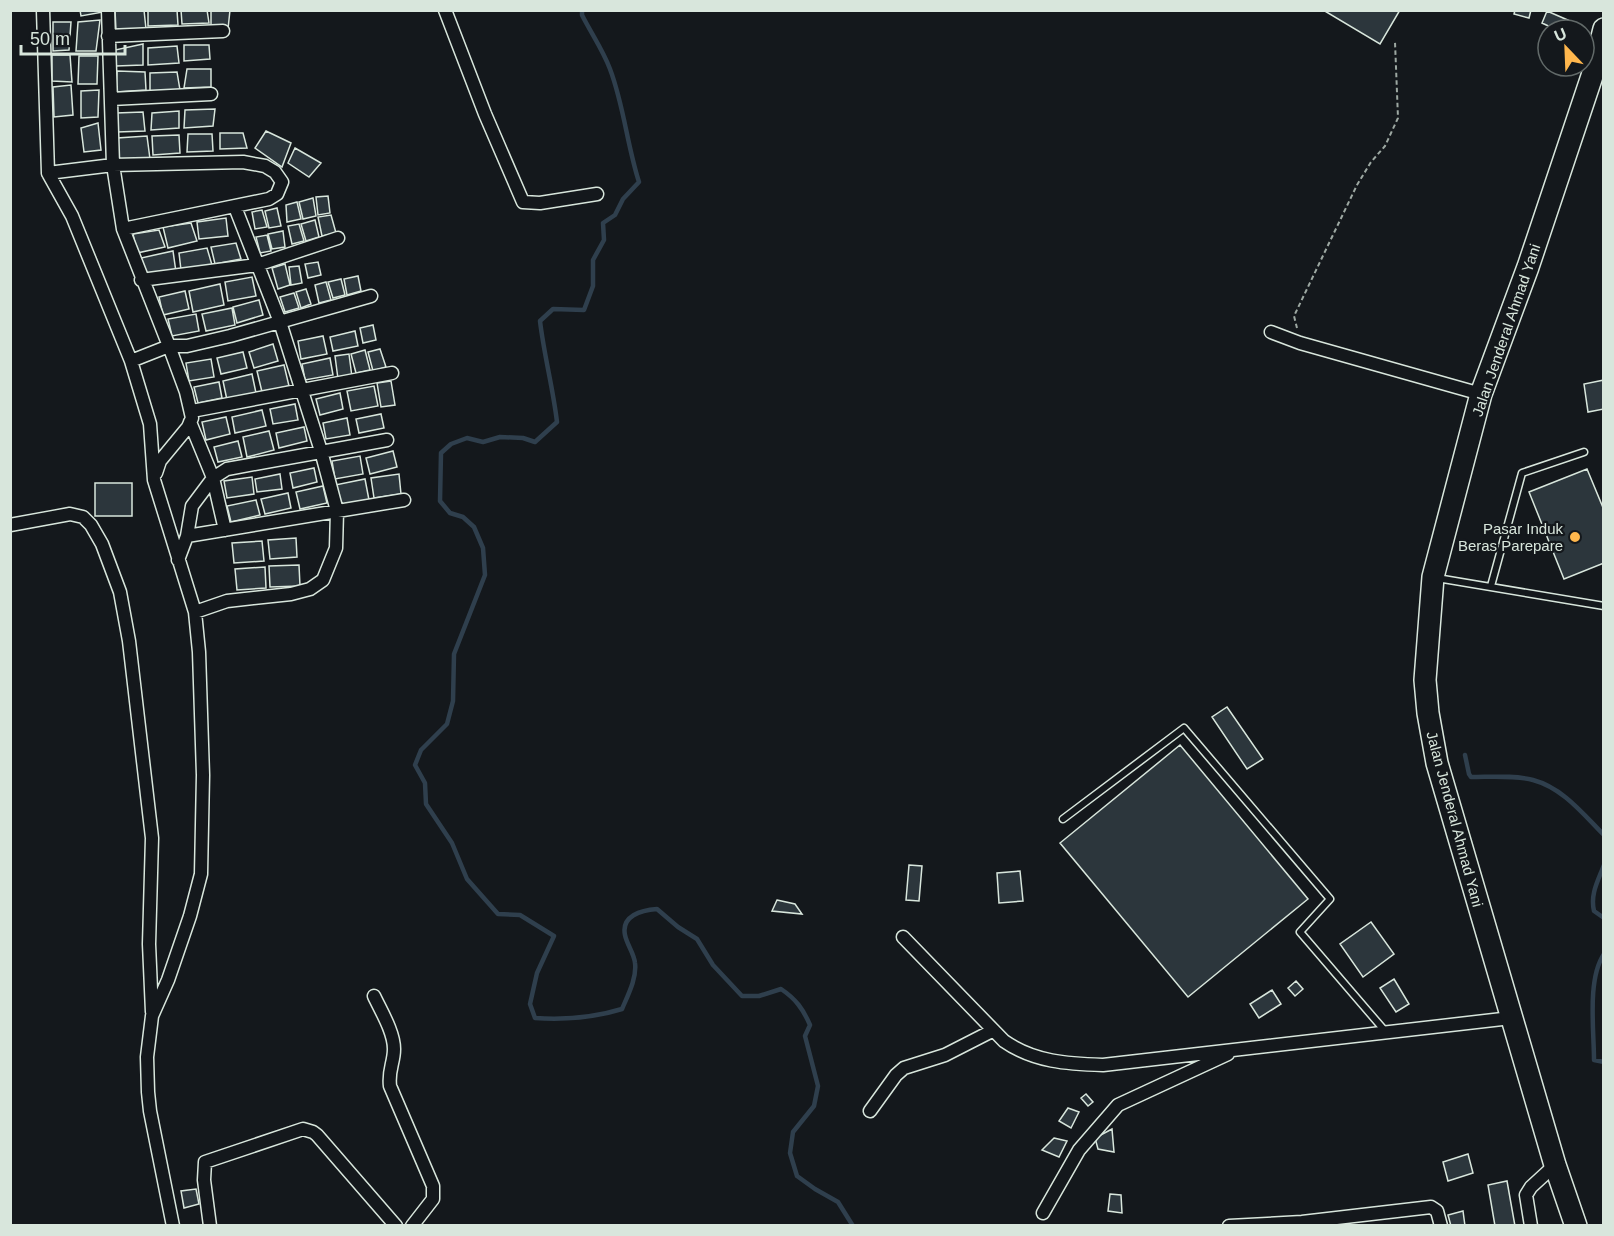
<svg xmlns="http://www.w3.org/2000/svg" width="1614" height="1236" viewBox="0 0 1614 1236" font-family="Helvetica,sans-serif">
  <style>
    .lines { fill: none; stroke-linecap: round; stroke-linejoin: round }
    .stream { stroke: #2f3f4d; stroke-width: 4.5 }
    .building { fill: #2c363c; stroke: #d8e6dc; stroke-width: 1.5 }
    .service-casing { stroke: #d8e6dc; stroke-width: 9 }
    .minor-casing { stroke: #d8e6dc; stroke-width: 15 }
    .trunk-casing { stroke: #d8e6dc; stroke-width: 24 }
    .path { stroke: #9da8a2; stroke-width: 2; stroke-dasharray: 4.5 3; stroke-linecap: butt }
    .service { stroke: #14181c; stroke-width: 6 }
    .minor { stroke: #14181c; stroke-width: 12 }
    .trunk { stroke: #14181c; stroke-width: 21 }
    .poi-dot { fill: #ffb74d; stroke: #14181c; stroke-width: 2 }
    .labels { text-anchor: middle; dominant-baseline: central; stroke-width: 4.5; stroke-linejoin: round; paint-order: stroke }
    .street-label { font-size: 15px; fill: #d8e6dc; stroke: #14181c }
    .poi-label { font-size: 15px; fill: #d8e6dc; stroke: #14181c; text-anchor: end }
  </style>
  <rect width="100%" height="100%" fill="#14181c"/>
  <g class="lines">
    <path class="stream" d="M582,10v5c9,18 21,35 28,54 14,37 17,76 29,113l-16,17 -8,16 -12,8 1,17 -11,20v26l-9,24 -31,-1 -13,12c4,34 13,67 17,101l-22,20 -12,-4 -23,-1 -17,5 -16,-4 -16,6 -10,9 -1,48 10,12 13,4 11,10 9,21 2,27 -31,79 -1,47 -6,23 -26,26 -6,15 10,18 1,21 26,39 15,36 31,35 22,1 34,21 -17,37 -7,31 5,14c31,2 58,0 87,-9 6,-14 15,-31 13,-46 -1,-10 -8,-18 -10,-28 -4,-19 16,-25 32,-26l21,18 19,12 16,26 29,31h17l22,-7c15,10 22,20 29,36l-5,11 13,50 -4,20 -21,26 -3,21 7,23 18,13 23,13 15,24
      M1465,755l4,19 2,3c20,0 43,-2 62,3 30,8 50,34 71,55
      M1604,865c-6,16 -14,29 -10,46l10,7
      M1604,954c-17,25 -10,76 -10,106l10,2"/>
  </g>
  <path class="building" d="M80,10h22l1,2 -22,4z
    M115,10h29l2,19 -30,2z
    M148,10h29l1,15 -30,1z
    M181,10h26l2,13 -27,1z
    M211,10h19l-2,19 -17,-1z
    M1323,10h77l-20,34z
    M1515,10h16l-2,8 -15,-4z
    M1547,11l23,10 -3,9h-10l-15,-7z
    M100,20l-4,31h-20l2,-29z
    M53,22h18l-2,28 -16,1z
    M143,44v21l-27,1 -1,-16z
    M184,45h25l1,14 -26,2z
    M177,46l2,17 -31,2v-17z
    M52,55h18l2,27 -20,-1z
    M79,56h19l-1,28h-19z
    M187,69h24v18l-27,1z
    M117,71l28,1 1,18 -30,2z
    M177,72l3,18 -30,1v-18z
    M71,85l2,30 -19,2 -1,-30z
    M99,90l-1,27 -17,1v-27z
    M215,109l-2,17 -29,2 1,-18z
    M179,111v17l-28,2 1,-17z
    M143,112l2,19 -28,1 -1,-19z
    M98,123l3,27 -17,2 -3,-24z
    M266,131l25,12 -9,24 -27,-19z
    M220,133h23l4,15 -27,1z
    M188,134h24l1,17 -26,1z
    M179,135l1,18 -27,2 -1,-19z
    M147,136l3,23 -33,1v-22z
    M295,148l26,15 -12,14 -21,-14z
    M328,196l2,17 -12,2 -2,-18z
    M313,198l3,18 -13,3 -4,-17z
    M297,202l4,17 -14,3 -1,-17z
    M277,208l4,18 -12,2 -4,-17z
    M262,210l5,17 -12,2 -3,-17z
    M331,215l5,18 -14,3 -4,-19z
    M226,218l2,18 -29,3 -2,-17z
    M315,220l4,17 -13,4 -5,-17z
    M191,223l6,18 -29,7 -5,-21z
    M299,224l5,17 -12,3 -4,-18z
    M159,230l6,17 -28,6 -4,-19z
    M283,231l2,16 -13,2 -4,-15z
    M267,235l4,16 -11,2 -4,-16z
    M236,243l5,16 -26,5 -4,-17z
    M207,248l5,17 -31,5 -2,-17z
    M173,251l3,21 -32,5 -3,-19z
    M318,262l3,13 -13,3 -3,-14z
    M285,264l5,21 -12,4 -6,-21z
    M299,266l3,17 -11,2 -2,-18z
    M358,276l3,15 -14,4 -3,-16z
    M252,277l4,19 -28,5 -3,-19z
    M341,279l4,16 -12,3 -5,-16z
    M326,282l5,18 -12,3 -4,-18z
    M220,284l4,21 -31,7 -4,-21z
    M306,289l5,15 -10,4 -5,-16z
    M185,291l4,18 -26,6 -4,-18z
    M294,293l5,15 -14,4 -5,-15z
    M259,300l4,15 -26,8 -4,-16z
    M232,308l3,17 -29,6 -4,-17z
    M196,314l3,17 -27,5 -4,-17z
    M373,325l3,15 -13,3 -3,-15z
    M355,331l3,15 -25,5 -3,-14z
    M323,336l4,18 -26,5 -3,-18z
    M273,344l5,17 -24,7 -5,-16z
    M380,349l6,18 -13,4 -5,-19z
    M365,350l5,20 -14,3 -5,-19z
    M243,352l4,16 -26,6 -4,-16z
    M349,354l3,23 -14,2 -3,-23z
    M330,358l3,17 -28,5 -3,-16z
    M211,359l3,18 -25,4 -3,-18z
    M284,365l5,21 -27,6 -5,-21z
    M252,374l4,19 -29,7 -4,-19z
    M1604,380v29l-16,3 -4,-28z
    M391,381l4,24 -14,2 -4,-24z
    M219,382l3,16 -24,5 -4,-16z
    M374,386l4,20 -27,5 -4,-20z
    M340,393l3,16 -23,6 -4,-16z
    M295,404l3,16 -25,4 -3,-15z
    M262,410l4,16 -31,7 -3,-16z
    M381,414l3,14 -25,5 -3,-14z
    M226,417l4,17 -24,6 -4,-18z
    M347,418l3,17 -24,4 -3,-16z
    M304,427l3,14 -28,7 -3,-15z
    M269,431l5,19 -27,7 -4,-20z
    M238,441l4,16 -24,5 -4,-15z
    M393,451l4,16 -27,7 -4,-16z
    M360,456l3,18 -28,5 -3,-18z
    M314,468l3,14 -24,6 -3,-15z
    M1587,469l17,41v53l-40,16 -35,-87z
    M280,474l2,15 -25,3 -2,-13z
    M399,474l2,20 -27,4 -3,-20z
    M252,477l2,17 -27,4 -3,-17z
    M365,479l4,21 -30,6 -4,-21z
    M95,483h37v33h-37z
    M323,486l4,17 -27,6 -4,-17z
    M288,493l3,15 -26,6 -4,-15z
    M256,500l4,15 -29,7 -4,-16z
    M296,538l1,19 -27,2 -2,-19z
    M262,541l2,20 -30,2 -2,-20z
    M299,565l1,21 -30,1 -1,-21z
    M265,567l1,21 -29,2 -2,-21z
    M1227,707l36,52 -16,10 -35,-52z
    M1180,745l128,154 -120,98 -128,-154z
    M909,865l13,1 -3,35 -13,-1z
    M1020,871l3,30 -24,2 -2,-30z
    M777,900l18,4 7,10 -30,-3z
    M1371,922l23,32 -31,23 -23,-33z
    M1394,979l15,25 -13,8 -16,-24z
    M1296,981l7,8 -8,7 -7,-8z
    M1272,990l9,14 -22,14 -9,-14z
    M1086,1094l7,8 -5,4 -7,-8z
    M1068,1108l11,4 -8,16 -12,-7z
    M1112,1129l2,23 -16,-3 -3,-11z
    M1054,1138l13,3 -8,16 -17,-7z
    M1468,1154l5,19 -25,8 -5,-19z
    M1507,1181l8,45h-20l-7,-41z
    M196,1189l3,15 -15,4 -3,-17z
    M1110,1194l11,1 1,18 -14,-2z
    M1463,1211l2,15h-14l-3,-11z"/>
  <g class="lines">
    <defs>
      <path id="service" d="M1437,578l167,28
        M1491,586l31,-113 62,-21
        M1063,819l121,-91 146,171 -30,33 85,99"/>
      <path id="minor" d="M43,10l5,163 24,43 59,145 19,63 4,56 41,132 4,40 4,123 -2,99 -11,42 -22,64 -16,36 -5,41 1,35 2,19 23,115
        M108,10l5,155 10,64 46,117 -38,15
        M445,10l40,104 38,88 17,1 57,-9
        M108,36l115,-5
        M111,99l100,-5
        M48,173l65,-8 130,-3 22,4 10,6 7,10 -5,12 -8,5 -146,30
        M141,280l116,-15 81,-27
        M1271,332l29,11 181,51
        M192,411l200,-38
        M190,422l23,56 12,52
        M156,473l4,-12 28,-34 4,-9 -6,-26 -17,-46h18l43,-10 141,-40
        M10,525l60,-11 13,3 8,8 11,19 18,48 9,49 23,197 -3,106 3,68
        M187,536l217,-36
        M178,560l9,-24 5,-30 21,-28 14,-9 160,-29
        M195,612l32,-11 64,-7 19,-5 13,-9 13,-32 1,-37 -16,-60 -41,-129 -45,-115
        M903,937l101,104c30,21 64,23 99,24l408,-47
        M374,996c7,15 20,36 20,53 0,14 -6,21 -4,37l43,100v13l-21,27
        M870,1111l26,-36 8,-7 41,-13 47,-24
        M1043,1213l36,-63 39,-45 110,-51
        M210,1226l-6,-46 1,-18 98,-33 10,3 4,3 79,91
        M1229,1226l73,-4 129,-15 6,4 4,15
        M1531,1226l-5,-31 5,-8 24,-22"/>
      <path id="trunk" d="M1576,1226l-21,-61 -118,-402 -9,-50 -3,-33 8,-103 48,-183 47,-127 64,-191 12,-47"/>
    </defs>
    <use href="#service" class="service-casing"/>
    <use href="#minor" class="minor-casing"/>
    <use href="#trunk" class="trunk-casing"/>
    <path class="path" d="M1297,328l-3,-12 63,-131 14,-23 14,-16 13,-28 -3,-76"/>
    <use href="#service" class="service"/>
    <use href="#minor" class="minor"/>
    <use href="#trunk" class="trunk"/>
  </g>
  <circle class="poi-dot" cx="1575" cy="537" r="6"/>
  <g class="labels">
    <g class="street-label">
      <text transform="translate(1506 330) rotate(-71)">Jalan Jenderal Ahmad Yani</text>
      <text transform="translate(1455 819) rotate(75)">Jalan Jenderal Ahmad Yani</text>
    </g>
    <g class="poi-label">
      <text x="1563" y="528">Pasar Induk<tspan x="1563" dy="17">Beras Parepare</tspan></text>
    </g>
  </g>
  <rect width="1614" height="1236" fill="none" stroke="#d8e6dc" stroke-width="24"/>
  <g transform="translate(1566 48) rotate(337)"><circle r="28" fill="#14181c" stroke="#626a69" stroke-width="1.5"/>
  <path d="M0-4.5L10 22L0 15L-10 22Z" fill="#ffb74d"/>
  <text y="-9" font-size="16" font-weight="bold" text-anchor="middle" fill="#d8e6dc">U</text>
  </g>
  <path d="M21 45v9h104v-9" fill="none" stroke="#d8e6dc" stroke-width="3"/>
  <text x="30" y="45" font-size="18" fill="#d8e6dc" stroke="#14181c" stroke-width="4.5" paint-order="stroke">50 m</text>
</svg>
